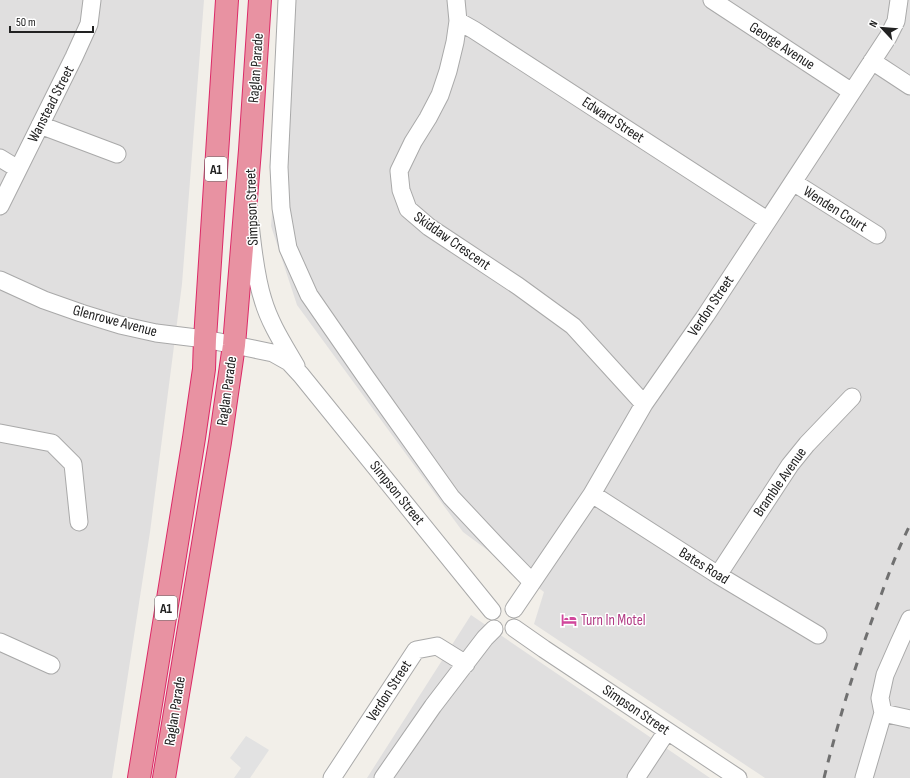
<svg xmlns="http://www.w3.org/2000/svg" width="910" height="778" viewBox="0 0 910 778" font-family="'Sofia Sans Condensed',sans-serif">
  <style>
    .residential { fill: #e0dfdf }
    .parking { fill: #e2e2e2 }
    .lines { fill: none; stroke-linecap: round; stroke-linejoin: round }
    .minor-casing { stroke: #a9a9a9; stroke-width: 19 }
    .highway-casing { stroke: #dc2a67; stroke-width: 24 }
    .minor { stroke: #fff; stroke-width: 17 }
    .highway { stroke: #e892a2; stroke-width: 22 }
    .rail { stroke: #707070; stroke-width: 3; stroke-dasharray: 8 8; stroke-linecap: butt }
    .labels { text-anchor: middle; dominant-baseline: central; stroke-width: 3; stroke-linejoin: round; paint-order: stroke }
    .shield { fill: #fff; stroke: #646464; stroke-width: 1 }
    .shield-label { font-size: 14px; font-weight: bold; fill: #222 }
    .street-label { font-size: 15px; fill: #222; stroke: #fff }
    .hotel-label { font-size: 15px; fill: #b23c85; stroke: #fff; text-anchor: start }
  </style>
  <rect width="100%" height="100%" fill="#f2efe9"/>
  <path class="residential" d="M0,0h204l-22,284 -32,248 -38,246h-112z
    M288,0h622v778h-145l-231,-154 10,-32 -81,-60 -166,-227 -26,-79z
    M471,615l239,163h-343z"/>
  <path class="parking" d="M246,736l23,14 -19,28h-16l7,-10 -11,-10z"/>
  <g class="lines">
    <defs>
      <path id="minor" d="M287,0l-8,167 2,41 7,40 21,47 56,81 86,121 45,48 36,37
        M456,0l2,21 -3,21 -7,29 -8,24 -12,23 -15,24 -14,29 2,19 7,19 21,18 89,59 55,40 71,78
        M712,0l140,92
        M458,21l16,9 293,190
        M872,61l38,25
        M40,125l77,29
        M0,158l18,11
        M793,182l84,53
        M0,206l74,-149 15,-33 3,-24
        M250,224c3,25 5,51 13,76 7,24 21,45 33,66
        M0,280l44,20 37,13 39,12 36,8 49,6 49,10 19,4 16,9 12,13 191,236
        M0,433l52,10 21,21 6,58
        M592,494l126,81 100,60
        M718,575l72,-110 17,-21 45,-47
        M514,609l78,-115 52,-90 62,-89 182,-278 8,-16 3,-21
        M514,628l30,21 194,129
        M0,642l51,23
        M883,713l27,6
        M332,778l84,-128 21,-4 29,18
        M383,778l50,-72 52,-68 9,-9
        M636,778l31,-47
        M864,778l19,-65 -3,-15 5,-23 14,-32 11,-24"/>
      <path id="highway" d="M139,778l55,-340 10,-69 1,-30 22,-339
        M164,778l56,-336 14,-97 16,-195 10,-150"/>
    </defs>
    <use href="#minor" class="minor-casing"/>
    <use href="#highway" class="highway-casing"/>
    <use href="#minor" class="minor"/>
    <use href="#highway" class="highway"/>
    <path class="rail" d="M824,778c15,-60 33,-119 55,-177 9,-26 19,-52 31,-76"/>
  </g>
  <defs>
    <symbol id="hotel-bare" viewBox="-9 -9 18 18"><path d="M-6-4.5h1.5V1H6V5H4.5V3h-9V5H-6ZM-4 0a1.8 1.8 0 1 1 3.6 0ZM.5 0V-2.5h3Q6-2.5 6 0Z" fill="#d1479c" stroke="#fff" stroke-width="2.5" paint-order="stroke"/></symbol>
  </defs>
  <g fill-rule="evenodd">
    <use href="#hotel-bare" x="558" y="609" width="22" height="22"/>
  </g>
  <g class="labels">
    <g class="shield">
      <rect x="205" y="157" width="22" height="24" rx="3"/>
      <rect x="155" y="596" width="22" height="24" rx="3"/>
    </g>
    <g class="shield-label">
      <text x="216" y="169">A1</text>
      <text x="166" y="608">A1</text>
    </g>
    <g class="street-label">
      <text transform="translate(782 46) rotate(33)">George Avenue</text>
      <text transform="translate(256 68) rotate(-86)">Raglan Parade</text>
      <text transform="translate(51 104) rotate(-63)">Wanstead Street</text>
      <text transform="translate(613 120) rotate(33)">Edward Street</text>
      <text transform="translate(252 207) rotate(-92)">Simpson Street</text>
      <text transform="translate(835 209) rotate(32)">Wenden Court</text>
      <text transform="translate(452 241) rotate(35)">Skiddaw Crescent</text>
      <text transform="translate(711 306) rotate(-56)">Verdon Street</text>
      <text transform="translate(115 321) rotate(15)">Glenrowe Avenue</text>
      <text transform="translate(227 391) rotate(-82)">Raglan Parade</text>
      <text transform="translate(780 482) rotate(-55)">Bramble Avenue</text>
      <text transform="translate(397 493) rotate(51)">Simpson Street</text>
      <text transform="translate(704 566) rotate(32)">Bates Road</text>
      <text transform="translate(389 691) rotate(-57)">Verdon Street</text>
      <text transform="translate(636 710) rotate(34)">Simpson Street</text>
      <text transform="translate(175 711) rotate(-81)">Raglan Parade</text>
    </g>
    <g class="hotel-label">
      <text x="581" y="620">Turn In Motel</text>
    </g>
  </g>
  <g transform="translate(882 28) rotate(296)" stroke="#ffffff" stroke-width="3" paint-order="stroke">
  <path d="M0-3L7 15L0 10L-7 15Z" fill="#222222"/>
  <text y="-6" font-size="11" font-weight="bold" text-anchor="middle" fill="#222222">N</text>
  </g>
  <path d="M10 26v6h83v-6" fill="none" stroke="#222222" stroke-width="2"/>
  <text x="16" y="26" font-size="12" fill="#222222" stroke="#ffffff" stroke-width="3" paint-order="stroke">50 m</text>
</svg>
